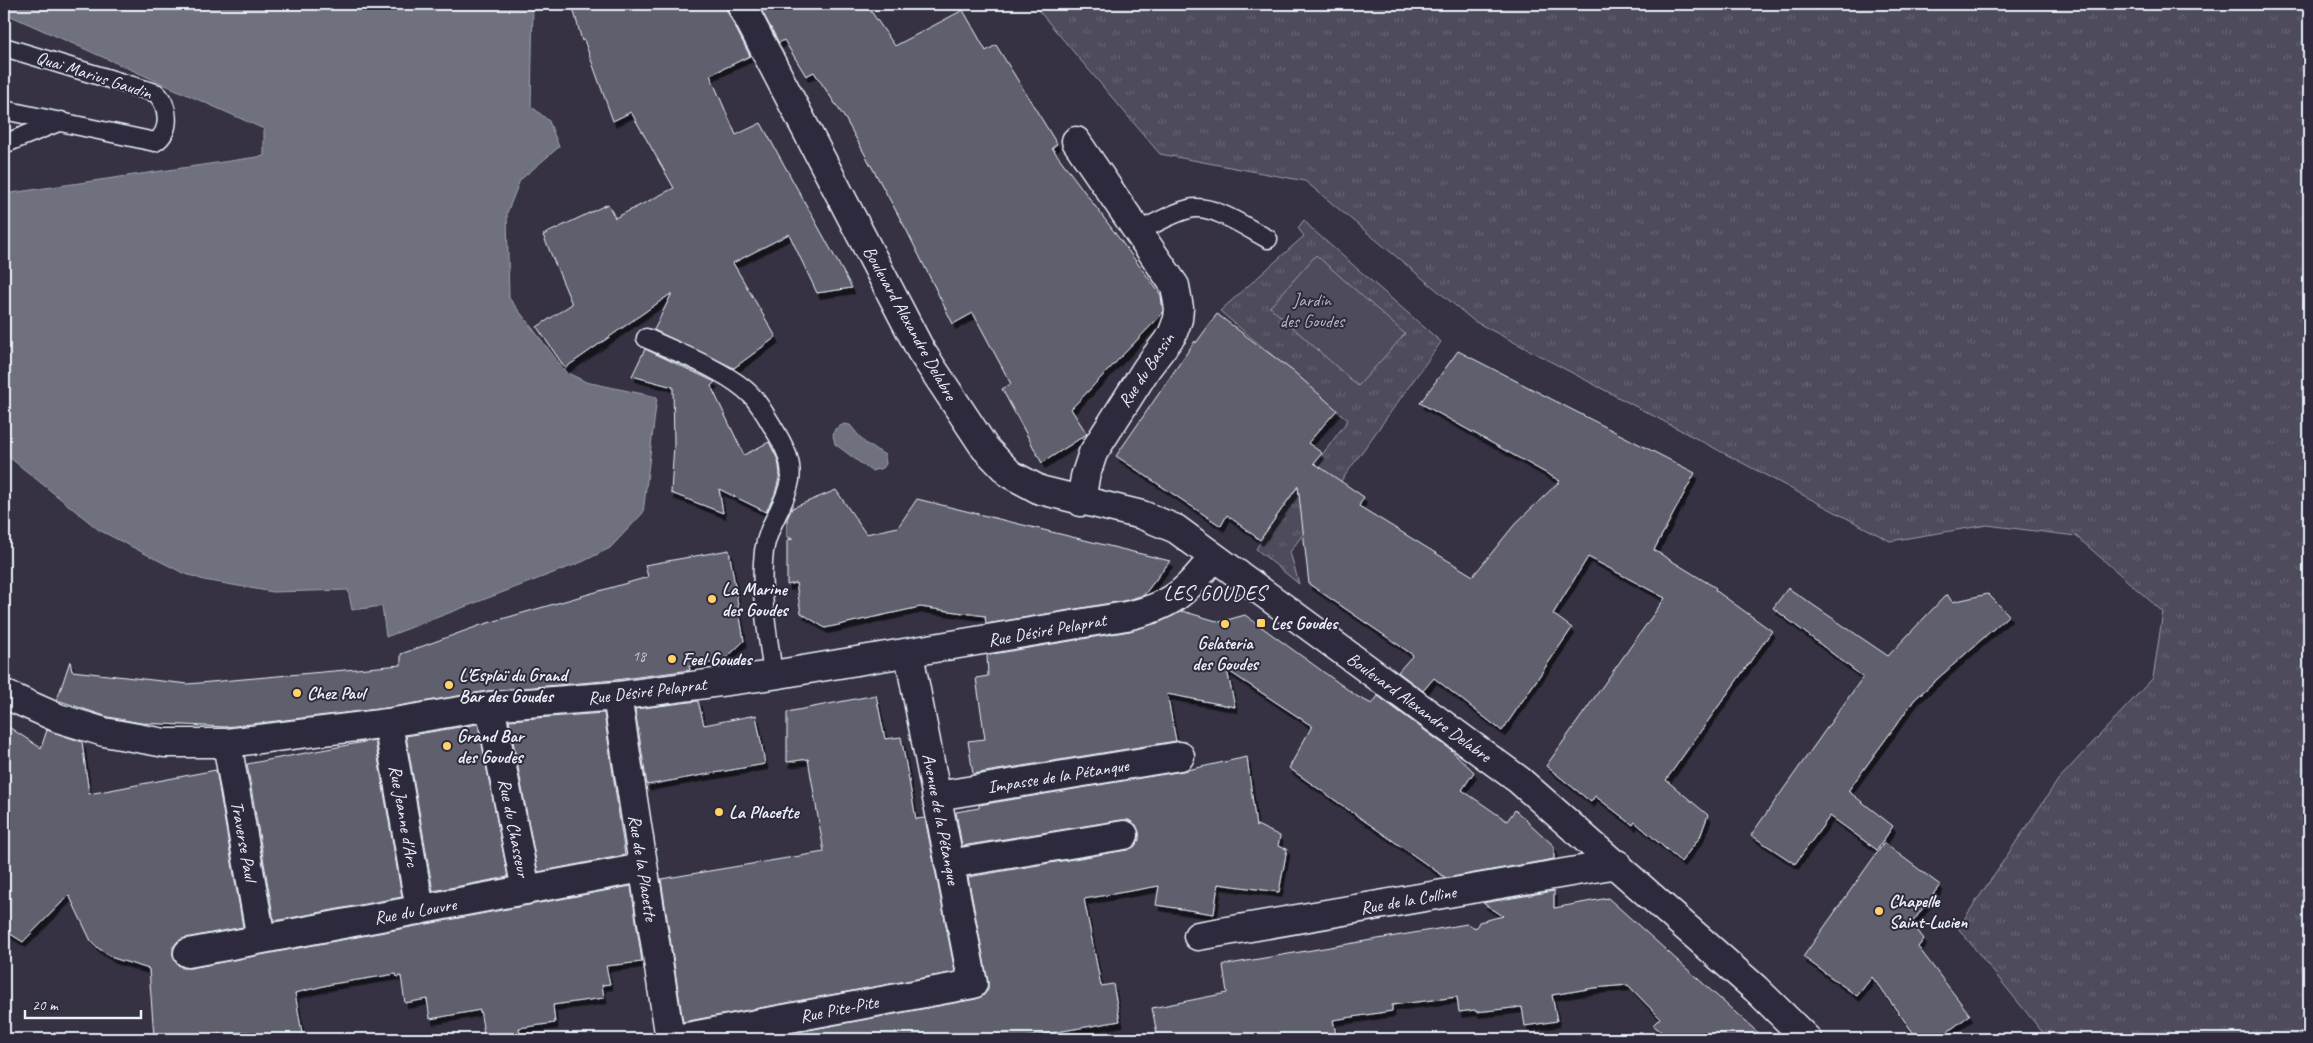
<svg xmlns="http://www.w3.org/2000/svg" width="2313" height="1043" viewBox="0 0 2313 1043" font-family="Caveat,sans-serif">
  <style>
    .grass { fill: url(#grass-tufts); stroke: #9a9eaa }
    .garden { fill: #4d4b5c; stroke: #9a9eaa }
    .water { fill: #70717f; stroke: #a0a4af }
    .building { fill: #605e6e; stroke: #e8f1f8; filter: url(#shadow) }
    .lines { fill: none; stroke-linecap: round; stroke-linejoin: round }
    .lane-casing { stroke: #e8f1f8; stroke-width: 21 }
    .street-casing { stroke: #e8f1f8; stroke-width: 31 }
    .lane { stroke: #2f2a3d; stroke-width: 18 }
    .street { stroke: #2f2a3d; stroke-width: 28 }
    .poi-dot { fill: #ffd166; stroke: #2f2a3d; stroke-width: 2 }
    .labels { text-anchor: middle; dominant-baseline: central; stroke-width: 4; stroke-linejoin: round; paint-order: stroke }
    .number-label { font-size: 15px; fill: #c6ccd6 }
    .street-label { font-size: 18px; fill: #e8f1f8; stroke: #2f2a3d }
    .park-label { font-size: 18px; fill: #b2b7c1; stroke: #2f2a3d }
    .poi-label { font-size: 18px; font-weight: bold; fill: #e8f1f8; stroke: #2f2a3d; text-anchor: start }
    .quarter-label { font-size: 20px; letter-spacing: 1px; fill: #e8f1f8; stroke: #2f2a3d }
  </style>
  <defs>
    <pattern id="grass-tufts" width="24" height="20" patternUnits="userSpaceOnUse" patternTransform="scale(1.25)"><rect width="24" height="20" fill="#4d4b5c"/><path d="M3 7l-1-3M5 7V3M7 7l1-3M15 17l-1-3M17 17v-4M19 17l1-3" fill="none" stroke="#676574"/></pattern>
    <filter id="shadow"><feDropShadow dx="3" dy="5.5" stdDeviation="0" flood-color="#0009"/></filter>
  </defs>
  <rect width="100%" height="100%" fill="#363244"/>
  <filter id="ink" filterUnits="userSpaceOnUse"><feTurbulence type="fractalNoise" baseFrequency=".02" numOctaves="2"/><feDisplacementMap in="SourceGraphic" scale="10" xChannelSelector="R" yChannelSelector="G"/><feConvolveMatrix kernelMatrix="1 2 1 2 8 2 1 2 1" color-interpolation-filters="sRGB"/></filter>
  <g filter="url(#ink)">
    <path class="grass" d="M1033,4h1276v1035h-261l-90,-111 100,-148 95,-102 10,-66 -87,-76 -89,-11 -97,16 -416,-220 -169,-140 -145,-27z
      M1304,220l8,9 129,113 -151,210 9,32 -43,-35 20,-32 72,-97 -128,-109 84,-75 -6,-8z"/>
    <path class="garden" d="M1316,255l89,79 -47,52 -88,-79z"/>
    <path class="water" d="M4,4h529l-2,102 18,15 10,26 -39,33 -13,33 2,85 57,74 20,10 71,15 -14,116 -33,35 -28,14 -196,75 -4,-31 -30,4 -4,-20 -75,2 -69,-12 -21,-7 -84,-43 -95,-77v-259l260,-38v-27l-260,-116z
      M844,424l6,1 15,18 20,12 1,9 -3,4 -12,3 -36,-27 -2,-9 2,-6z"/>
    <path class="building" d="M572,4h153l2,7 23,45 -40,19 26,60 25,-12 91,165 -35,5 -28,-59 -56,29 43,74 -42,31 -80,-38 18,-37 -107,75 -28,-41 35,-23 -29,-69 65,-31 7,14 59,-30 -43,-76 -18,9 -29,-81 -2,1z
      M758,4h108l29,42 68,-36 23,41 10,-6 61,99 -5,4 109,147 2,18 -92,96 16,25 -45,29 -40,-74 9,-5 -38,-71 -20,11 -46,-93 -61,-111 -32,-48 -8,4 -22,-36 -5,3z
      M1217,314l77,58 43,38 -29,33 14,10 -8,10 50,34 -5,9 114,70 42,-52 45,-43 -140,-78 38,-52 237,122 -41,77 62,38 -1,2 57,41 -106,149 42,35 -8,22 -19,25 -46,-40 -2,3 -38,-29 -4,6 -45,-36 119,-168 -77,-41 -35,57 19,14 -70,103 -68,-53 -11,13 -25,-19 15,-17 -104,-71 -11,-98 -38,54 -33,-25 -6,11 -105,-70 79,-115 1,2z
      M645,349l70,33 -4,4 33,69 25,-13 9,18 2,14 -5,20 -9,18 -47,-23 4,24 -52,-20 3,-49 -1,-57 -41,-11z
      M836,490l30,44 32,-7 19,-28 253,62 -26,34 -21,6 -137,23 -1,-8 -65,-9 -95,21 -24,-15 -5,-30 -9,2v-45l6,-1 -6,-2v-18l5,-11z
      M729,550l15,91 -21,20 -34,5 1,4 -75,10 -127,11 -102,17 -160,19 -85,-4 -33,-6 -51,-17 13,-39 2,10 116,13 213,-19v-11l80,-29 167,-48 -3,-12z
      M1788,588l100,68 59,-62 5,8 36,-8 21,21 -94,84 -67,92 45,35 -16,24 -47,-34 -35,48 -44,-29 112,-158 -90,-69z
      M1182,611l38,11 25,-7 113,82 14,7 6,-8 72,53 24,23 -12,18 45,31 8,-11 39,36v13l-108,19 -157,-110 23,-42 -85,-56 8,37 -68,-13 9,47 -203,33 -5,-33 17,-2 -9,-61 12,-2 -1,-21 143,-24 30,-9z
      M876,695l9,44 16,-2 15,82 9,-1 30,154 -272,50 -22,-143 163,-27 -16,-93 -21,3v-50z
      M698,701l6,24 52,-10 9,49 -118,21 -12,-76z
      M604,713l21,142 -87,17 -29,-152z
      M4,724l37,24 6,-18 35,12 7,52 127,-24 27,157 -58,11 -7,3 -5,6v8l3,8 6,5h9l440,-82 11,76 -36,4 4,18 -8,1 2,13 -51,7 2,18 -36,5 2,11h-36l-5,-29 -50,9 -3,-20 -22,4 -4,-27 -4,1 -1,-3 -64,10 -37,9 8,46h-54l-1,-7 -94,5 -5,-68 -36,-11 -15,-10 -7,-7 -22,-46 -46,47 -19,-12z
      M478,724l30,153 -75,14 -27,-155z
      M375,740l27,157 -128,24 -27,-157z
      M1247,757l9,70 1,-2 23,11 -2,10 9,3 -8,43 -61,-8 -4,30 -58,-9 3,-19 -75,13 17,87 12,-2 7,37 -103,18h-257l216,-40 7,-3 5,-6v-9l-20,-104 159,-27 7,-3 5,-7v-8l-3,-7 -7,-5h-8l-159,26 -6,-34 23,-4v-3l204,-34z
      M1884,843l56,42 -28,38 12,16 -6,8 52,68 -32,24h-20l-46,-62 -15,19 -54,-39z
      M1554,891v17l54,-10 157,141h-95l-17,-14 7,-7 -32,-33 -34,3 -42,7 5,26 -32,5 -3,-19 -46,5 -1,-2 -16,2 -2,-15 -65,8v6l-59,9 4,19h-179l-6,-31 75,-15 -4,-28 244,-41 9,4 3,-6 24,-6 -20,-13z"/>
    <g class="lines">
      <defs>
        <path id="lane" d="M4,47l152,46c13,12 16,39 -1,49l-151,-32
          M4,144l57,-23
          M1139,231c16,-7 33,-18 50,-22 23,-6 58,19 79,30
          M646,338c30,14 84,34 106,58 10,11 17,25 25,38 8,14 16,30 13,46 -4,25 -22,43 -26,71 -5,41 4,83 9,124"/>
        <path id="street" d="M741,4l180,347 64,97 25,26 30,16 102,25 34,14 343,251 237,209 51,50
          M1076,141l99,145 4,22 -1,11 -6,16 -25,33 -54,85 -8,24 -4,25
          M4,694l54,24 46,14 61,11h62l161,-20 102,-17 127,-10 156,-21 353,-59c47,-10 58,-23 88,-59
          M617,696l53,343
          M490,706l36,184
          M388,723l32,187
          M227,743l34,196
          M937,796l243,-40
          M949,864l175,-29
          M1198,936l419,-72
          M188,953l454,-85
          M676,1039l297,-55 -64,-330"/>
      </defs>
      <use href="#lane" class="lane-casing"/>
      <use href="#street" class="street-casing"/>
      <use href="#lane" class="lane"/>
      <use href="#street" class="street"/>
    </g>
  </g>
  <g class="poi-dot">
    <circle cx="712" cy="599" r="5"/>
    <rect x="1256" y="618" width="10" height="10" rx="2.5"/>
    <circle cx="1225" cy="624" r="5"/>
    <circle cx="672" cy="659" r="5"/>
    <circle cx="449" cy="685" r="5"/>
    <circle cx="297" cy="693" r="5"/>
    <circle cx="447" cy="746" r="5"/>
    <circle cx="719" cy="812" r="5"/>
    <circle cx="1879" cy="911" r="5"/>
  </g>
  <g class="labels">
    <g class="number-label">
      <text x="639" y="656">18</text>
    </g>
    <g class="street-label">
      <text transform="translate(94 75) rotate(18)">Quai Marius Gaudin</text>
      <text transform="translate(910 323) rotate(61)">Boulevard Alexandre Delabre</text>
      <text transform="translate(1146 370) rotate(-56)">Rue du Bassin</text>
      <text transform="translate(1047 630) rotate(-10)">Rue Désiré Pelaprat</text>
      <text transform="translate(647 691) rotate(-7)">Rue Désiré Pelaprat</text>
      <text transform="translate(1419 707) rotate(36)">Boulevard Alexandre Delabre</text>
      <text transform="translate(1058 776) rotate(-9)">Impasse de la Pétanque</text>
      <text transform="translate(404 816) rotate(80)">Rue Jeanne d'Arc</text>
      <text transform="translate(941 819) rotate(79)">Avenue de la Pétanque</text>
      <text transform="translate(514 828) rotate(79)">Rue du Chasseur</text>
      <text transform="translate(244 841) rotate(80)">Traverse Paul</text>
      <text transform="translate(643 868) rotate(81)">Rue de la Placette</text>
      <text transform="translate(1408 900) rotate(-10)">Rue de la Colline</text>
      <text transform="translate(415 911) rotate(-10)">Rue du Louvre</text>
      <text transform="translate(839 1009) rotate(-11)">Rue Pite-Pite</text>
    </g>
    <g class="park-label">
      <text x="1312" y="300">Jardin<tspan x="1312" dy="21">des Goudes</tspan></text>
    </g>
    <g class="poi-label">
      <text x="722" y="589">La Marine<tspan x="722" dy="21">des Goudes</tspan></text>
      <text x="1271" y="623">Les Goudes</text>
      <text x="1225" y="643" text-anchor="middle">Gelateria<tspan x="1225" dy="21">des Goudes</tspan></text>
      <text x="682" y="659">Feel Goudes</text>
      <text x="459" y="675">L'Esplaï du Grand<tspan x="459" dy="21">Bar des Goudes</tspan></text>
      <text x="307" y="693">Chez Paul</text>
      <text x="457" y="736">Grand Bar<tspan x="457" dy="21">des Goudes</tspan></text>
      <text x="729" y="812">La Placette</text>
      <text x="1889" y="901">Chapelle<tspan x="1889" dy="21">Saint-Lucien</tspan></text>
    </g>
    <g class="quarter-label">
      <text x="1215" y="593">LES GOUDES</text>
    </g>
  </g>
  <rect width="2313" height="1043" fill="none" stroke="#2f2a3d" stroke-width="20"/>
  <rect x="10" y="10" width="2293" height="1023" fill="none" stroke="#e8f1f8" stroke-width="2" filter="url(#ink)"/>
  <path d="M25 1010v8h116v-8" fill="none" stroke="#e8f1f8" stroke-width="2.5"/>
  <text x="32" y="1010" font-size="15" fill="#e8f1f8" stroke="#2f2a3d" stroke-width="4" paint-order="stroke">20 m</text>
</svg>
